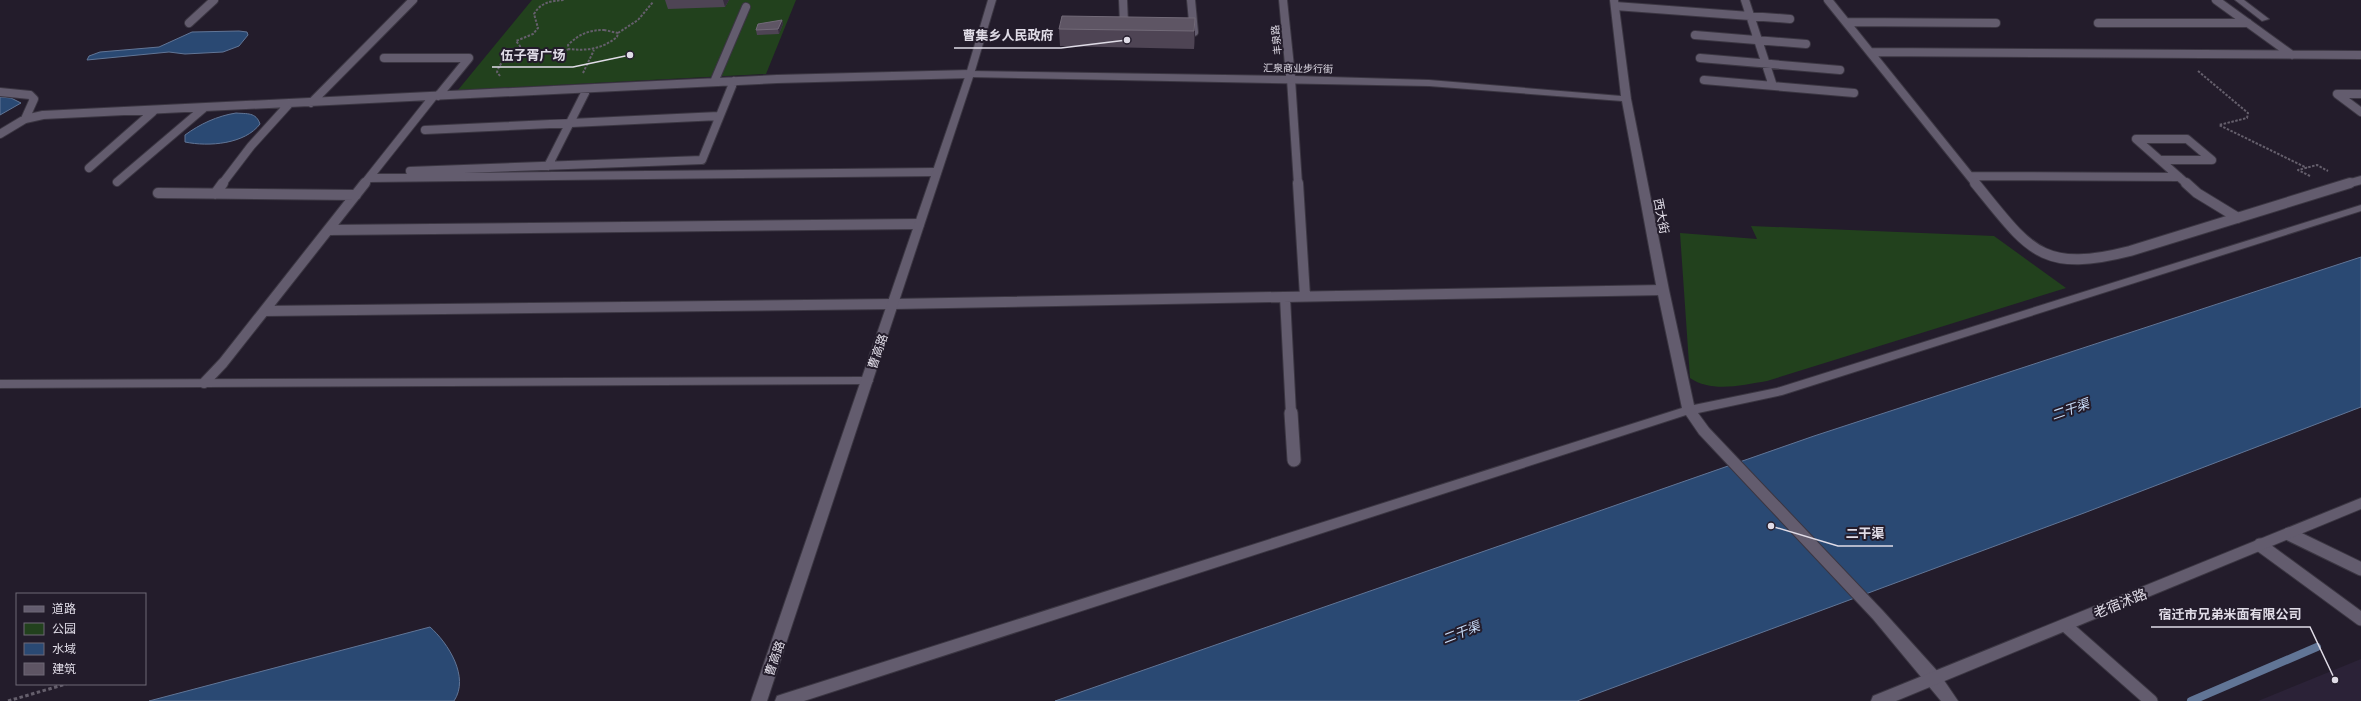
<svg xmlns="http://www.w3.org/2000/svg" width="2361" height="701" viewBox="0 0 2361 701" font-family="Barlow,'Noto Sans SC',sans-serif">
  <style>
    .built { fill: #2b2237 }
    .green { fill: #22411d }
    .water { fill: #2a4973; stroke: #617596 }
    .lines { fill: none; stroke-linecap: round; stroke-linejoin: round }
    .stream { stroke: #617596; stroke-width: 8 }
    .service-far2-casing { stroke: #3b3642; stroke-width: 10 }
    .service-far1-casing { stroke: #3b3642; stroke-width: 12 }
    .service-casing { stroke: #3b3642; stroke-width: 15 }
    .minor-casing { stroke: #3b3642; stroke-width: 2 }
    .tertiary-casing { stroke: #3b3642; stroke-width: 2 }
    .secondary-casing { stroke: #3b3642; stroke-width: 2 }
    .path-far1 { stroke: #655f6c; stroke-width: 2; stroke-dasharray: 2.5 1.5; stroke-linecap: butt }
    .path { stroke: #655f6c; stroke-width: 3; stroke-dasharray: 3.5 2.5; stroke-linecap: butt }
    .service-far2 { stroke: #635c6e; stroke-width: 8 }
    .service-far1 { stroke: #635c6e; stroke-width: 10 }
    .service { stroke: #635c6e; stroke-width: 13 }
    .minor { fill: #635c6e; fill-rule: evenodd }
    .tertiary { fill: #635c6e; fill-rule: evenodd }
    .secondary { fill: #635c6e; fill-rule: evenodd }
    .wall { fill: #4e4454 }
    .shaded-wall { fill: #362d3d }
    .building { fill: #5e5564; stroke: #726a78 }
    .labels { text-anchor: middle; dominant-baseline: central; stroke-width: 4; stroke-linejoin: round; paint-order: stroke }
    .far-street-label { font-size: 10px; fill: #e0dce7; stroke: #231c2b }
    .street-label { font-size: 12px; fill: #e0dce7; stroke: #231c2b }
    .water-label { font-size: 13px; font-style: italic; fill: #c8dbf7; stroke: #231c2b }
    .near-street-label { font-size: 14px; fill: #e0dce7; stroke: #231c2b }
    .leader { fill: none; stroke: #e0dce7; stroke-width: 1.5 }
    .callout-dot { fill: #e0dce7; stroke: #231c2b; stroke-width: 1.5 }
    .callout-label { font-size: 13px; text-anchor: middle; font-weight: bold; fill: #e0dce7; stroke: #231c2b; stroke-width: 4; stroke-linejoin: round; paint-order: stroke }
  </style>
  <rect width="100%" height="100%" fill="#231c2b"/>
  <path class="built" d="M2361,659v42h-103z"/>
  <path class="green" d="M532,0h264l-30,74 -308,16z
    M1751,226l243,10 72,52 -299,93c-25,4 -55,12 -77,-3l-10,-145 77,6z"/>
  <path class="water" d="M239,31l8,1 1,3 -9,11 -16,6 -38,2 -16,-2 -82,8 2,-4 11,-4 59,-5 33,-15z
    M0,97l11,1 10,5 -21,12z
    M236,113c11,1 20,-1 24,11 -15,20 -51,23 -75,18v-7c15,-11 32,-19 51,-22z
    M2361,257v150l-277,106 -507,188h-522l759,-265z
    M430,627c18,16 40,50 24,74h-305z"/>
  <g class="lines">
    <path class="stream" d="M2191,701l126,-54"/>
    <defs>
      <path id="service-far2" d="M1123,0l1,23h8
        M1191,0l3,32
        M1745,0l28,86
        M1828,0l148,184
        M2216,0l76,55
        M1615,6l175,13
        M1846,22l150,1
        M189,23l25,-23
        M2098,23h150
        M1695,35l111,9
        M1870,52l491,3
        M384,58h85l-31,38
        M1700,58l140,12
        M1291,79l7,105
        M1704,80l150,13
        M714,82l32,-75
        M0,92l30,3 4,4 -9,20
        M2361,94h-24l24,18
        M311,103l102,-103
        M425,130l294,-14
        M0,134l25,-15 18,-4 734,-36 193,-5
        M2160,160h52l-25,-21h-51l51,45
        M548,166l39,-77
        M89,168l66,-58
        M410,171l292,-11 32,-79
        M1970,176l209,1
        M369,178l568,-6
        M117,182l87,-74
        M222,184l29,-38 38,-42
        M364,184l69,-87
        M2347,184l14,-4"/>
      <path id="service-far1" d="M1298,183l7,113
        M1975,183c54,66 65,91 155,68l220,-68
        M2186,183l11,10 41,25
        M158,193l198,2
        M215,194l8,-11
        M329,230l590,-6
        M1285,297l6,117
        M264,311l629,-7 770,-14
        M204,383l19,-20 142,-180"/>
      <path id="service" d="M1291,413l3,47
        M2289,534l72,35
        M2260,545l101,74
        M2066,626l85,75"/>
      <path id="minor" d="M1279,0h8l8,76 134,4 192,16 -11,-96h8l13,99 38,191 25,115 83,-17 584,-183v6l-579,184 -84,18 11,15 174,183 56,62 19,28h-17l-68,-82 -174,-185 -13,-19 -882,286h-29l2,-5 6,-2 899,-286 -25,-118 -35,-189 -193,-15 -459,-9 -4,-3 4,-3 316,5z
        M2235,0h9l25,19 -7,2z
        M867,377l6,4 -2,3 -871,4v-8z"/>
      <path id="tertiary" d="M988,0h8l-22,74 -207,627h-16l215,-627z"/>
      <path id="secondary" d="M2361,498v11l-465,192h-25l2,-5z"/>
    </defs>
    <use href="#service-far2" class="service-far2-casing"/>
    <use href="#service-far1" class="service-far1-casing"/>
    <use href="#service" class="service-casing"/>
    <use href="#minor" class="minor-casing"/>
    <use href="#tertiary" class="tertiary-casing"/>
    <use href="#secondary" class="secondary-casing"/>
    <path class="path-far1" d="M604,30l14,3 -1,4c-15,12 -30,14 -48,12l-1,-4c11,-11 21,-15 36,-15z
      M618,33l20,-13 15,-18
      M520,51v-5l-4,-5 17,-7 5,-6 -4,-14c7,-12 17,-13 30,-14
      M2198,71l50,42 -1,5 -28,7 88,43
      M583,73l11,-23
      M500,76l-3,-4c12,-34 48,-13 72,-23
      M2310,176l-12,-6 19,-5 11,6"/>
    <path class="path" d="M8,701l58,-17"/>
    <use href="#service-far2" class="service-far2"/>
    <use href="#service-far1" class="service-far1"/>
    <use href="#service" class="service"/>
    <use href="#minor" class="minor"/>
    <use href="#tertiary" class="tertiary"/>
    <use href="#secondary" class="secondary"/>
  </g>
  <path class="wall" d="M665,0h64l-4,7 -57,2z
    M1195,18v17l-1,14 -134,-3 -1,-17z
    M782,20l1,4 -4,10 -22,1 -1,-5z"/>
  <path class="shaded-wall" d="M723,0h6l-4,7z
    M1195,18v17l-1,14v-18z
    M782,20l1,4 -4,10 -1,-5z"/>
  <path class="building" d="M1062,16l133,2 -1,13 -135,-2z
    M782,20l-4,9 -22,1 2,-6z"/>
  <g class="labels">
    <g class="far-street-label">
      <text transform="translate(1276 40) rotate(-96)">丰泉路</text>
      <text transform="translate(1298 68) rotate(1)">汇泉商业步行街</text>
    </g>
    <g class="street-label">
      <text transform="translate(1662 216) rotate(79)">西大街</text>
      <text transform="translate(877 351) rotate(-71)">曹高路</text>
      <text transform="translate(774 658) rotate(-71)">曹高路</text>
    </g>
    <g class="water-label">
      <text transform="translate(2070 409) rotate(-19)">二干渠</text>
      <text transform="translate(1461 632) rotate(-21)">二干渠</text>
    </g>
    <g class="near-street-label">
      <text transform="translate(2120 603) rotate(-22)">老宿沭路</text>
    </g>
  </g>
  <path class="leader" d="M1127 40L1061 48H954M630 55L573 67H492M1771 526L1838 546H1893M2335 680L2310 627H2151"/>
  <g class="callout-dot">
    <circle cx="1127" cy="40" r="4"/>
    <circle cx="630" cy="55" r="4"/>
    <circle cx="1771" cy="526" r="4"/>
    <circle cx="2335" cy="680" r="4"/>
  </g>
  <g class="callout-label">
    <text x="1008" y="40">曹集乡人民政府</text>
    <text x="533" y="60">伍子胥广场</text>
    <text x="1865" y="538">二干渠</text>
    <text x="2230" y="619">宿迁市兄弟米面有限公司</text>
  </g>
  <rect x="16" y="593" width="130" height="92" fill="#231c2b" stroke="#6f6976"/>
  <rect x="24" y="606" width="20" height="6" fill="#635c6e" stroke="#6f6976"/>
  <text x="52" y="613" font-size="12" fill="#e0dce7">道路</text>
  <rect x="24" y="623" width="20" height="12" fill="#22411d" stroke="#6f6976"/>
  <text x="52" y="633" font-size="12" fill="#e0dce7">公园</text>
  <rect x="24" y="643" width="20" height="12" fill="#2a4973" stroke="#6f6976"/>
  <text x="52" y="653" font-size="12" fill="#e0dce7">水域</text>
  <rect x="24" y="663" width="20" height="12" fill="#5e5564" stroke="#6f6976"/>
  <text x="52" y="673" font-size="12" fill="#e0dce7">建筑</text>
</svg>
